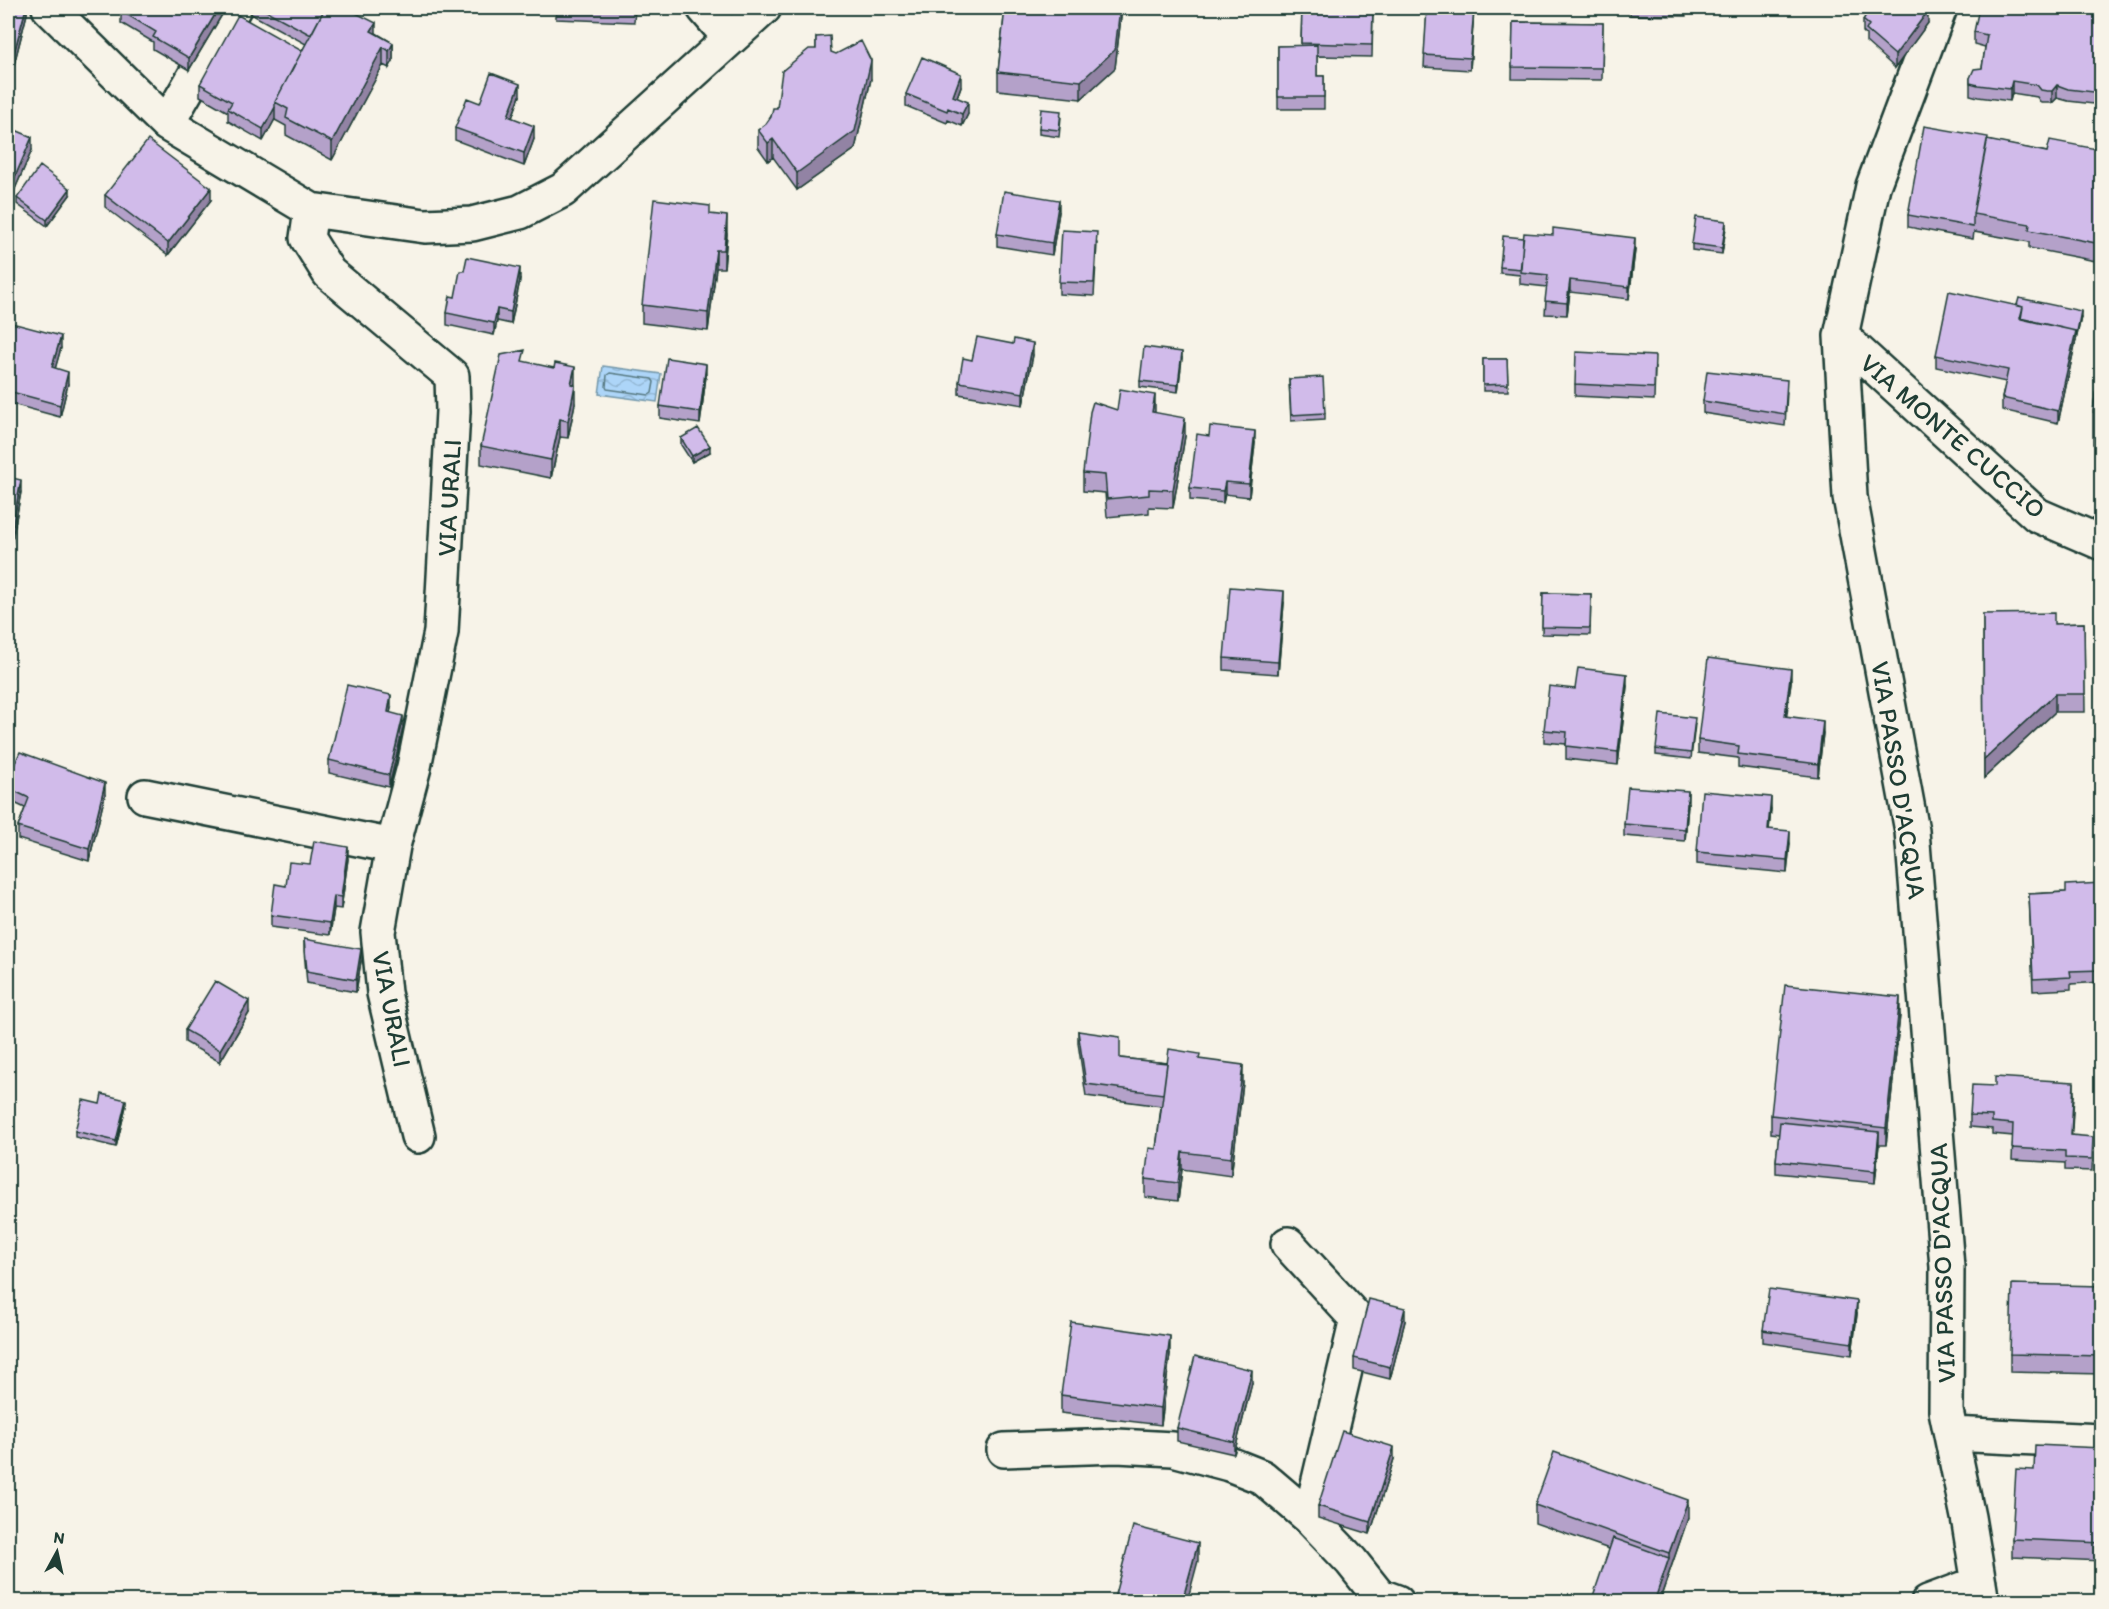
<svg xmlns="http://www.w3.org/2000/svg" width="2109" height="1609" viewBox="0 0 2109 1609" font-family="Itim,sans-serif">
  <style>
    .water { fill: url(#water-waves); stroke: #7498aa; stroke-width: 1.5 }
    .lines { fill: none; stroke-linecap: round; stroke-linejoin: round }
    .shore { stroke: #587a82; stroke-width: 1.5 }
    .minor-casing { stroke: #1f3d34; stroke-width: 38 }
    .minor { stroke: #f7f3e8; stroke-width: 33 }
    .wall { fill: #b4a1c9; stroke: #1f3d34; stroke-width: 1.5 }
    .shaded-wall { fill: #9283a4; stroke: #1f3d34; stroke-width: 1.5 }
    .building { fill: #d1bbea; stroke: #1f3d34; stroke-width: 1.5 }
    .labels { text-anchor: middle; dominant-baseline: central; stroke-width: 4.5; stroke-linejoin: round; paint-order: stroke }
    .street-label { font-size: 26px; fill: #1f3d34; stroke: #f7f3e8 }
  </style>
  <defs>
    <pattern id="water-waves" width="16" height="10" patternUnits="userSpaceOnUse" patternTransform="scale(1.5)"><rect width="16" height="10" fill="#add5f8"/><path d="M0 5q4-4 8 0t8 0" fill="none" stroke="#94b8d5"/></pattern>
  </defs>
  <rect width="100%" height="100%" fill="#f7f3e8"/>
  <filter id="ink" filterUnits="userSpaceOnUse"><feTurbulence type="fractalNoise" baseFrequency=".0167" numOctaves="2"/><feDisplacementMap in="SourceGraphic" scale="12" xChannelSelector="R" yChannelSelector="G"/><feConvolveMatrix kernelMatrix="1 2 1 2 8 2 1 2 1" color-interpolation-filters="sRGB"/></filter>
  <g filter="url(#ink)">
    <path class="water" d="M603,366l58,8 -4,28 -58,-8z"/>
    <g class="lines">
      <path class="shore" d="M610,373l42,6 2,3 -2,11 -3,2 -42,-6 -1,-2 1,-12z"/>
      <defs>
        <path id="minor" d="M49,8l118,116 144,86 114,16 47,-2 48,-12 43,-22 201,-182
          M704,8l26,30
          M1940,8l-67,178 -32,150 9,161 62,334 35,436 -1,144 22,106 14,85
          M167,124l67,-116
          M311,210l-4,28 22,35 123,103 1,35 -12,221 -27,135 -21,79 -15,86 6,61 34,143
          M1841,336l196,179 65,28
          M145,796l248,50
          M1288,1244l69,75 -47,199
          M1951,1434l151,7
          M1004,1450l113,-4 56,3 56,15 33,13 48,41 41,43 27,34 19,7
          M1928,1602l51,-19"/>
      </defs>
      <use href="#minor" class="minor-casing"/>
      <use href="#minor" class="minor"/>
    </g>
    <path class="wall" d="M8,8h19v6l-15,58 -4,-1z
      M122,8h104l-37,62 -36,-21v-7l-32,-19v-12z
      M251,8h95l30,25 17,10v18l-4,7 -6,-3 -51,95 -46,-25v-9l-11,-6v-1l-12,22 -35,-20v-9l-28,-16v-12l102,-33 4,-7 -55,-30z
      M556,8h79l-1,14 -78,-3z
      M1005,8h117l-7,60 -34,31 -83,-9v-18z
      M1302,8h71l-1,49 -55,-1v20h7v33h-46v-63h23z
      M1416,8h58l-4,62 -46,-3 3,-57 -11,-1z
      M1630,8h57l-1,8 -56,-1z
      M2102,8v97l-34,-4 -11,-3 -5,5h-11l-4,-6 -25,-4 -2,8 -32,-4 -8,-2v-17l12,-10 3,-21 -11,-3v-12l72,-19h54z
      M1863,20l65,3 -33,45 -29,-26v-7l-3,-3z
      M1513,22l90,1 -1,57 -90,-1z
      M816,37l15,15 40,27 -16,70 -58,41 -24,-33 -5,4 -10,-14v-17l8,-6 50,-75z
      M961,86l-4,12 11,16 -6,12 -14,-6 -1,3 -41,-17v-12z
      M520,96l-8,22 22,21 -10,27 -69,-26v-12l25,-25z
      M1061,117l-2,20 -20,-3v-6z
      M8,127l24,23 -21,48 -3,-2z
      M1988,141l59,11 55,-2v81l-6,30 -67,-13v-6l-55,-10 -1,7 -65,-12v-12z
      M70,195l-23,31 -30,-22v-6z
      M105,195l106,5 -43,55 -63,-48z
      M1059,212l-7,43 -55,-9v-12z
      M710,214l17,20 -3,34h-8l-8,63 -66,-8v-18z
      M1726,227l-4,27 -30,-4v-6z
      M1097,244l-3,52 -35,-2v-12z
      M1635,250l-6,49 -59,-7 -3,23 -22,-1 2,-27 -27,-3v-9l-20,-2v-6z
      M520,280l-9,44 -14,-3 -3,14 -47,-10v-12l8,-16z
      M2017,305l64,12 -23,106 -56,-13v-12l4,-16 -70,-15v-12z
      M8,322l53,26 -6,20 13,16 -8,33 -52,-14z
      M2102,340v105l-9,-1v-32z
      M1013,344l20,11 -10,50 -64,-11v-12l13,-22z
      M1182,358l-4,34 -38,-5v-6z
      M1483,359h24l1,32h-25z
      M525,362l50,41 -7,35 -8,-1 -9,41 -70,-14v-18z
      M1655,368l-1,32 -79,-4v-12z
      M706,376l-6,48 -40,-6v-12z
      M1289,379l36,34v6l-34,2z
      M1787,392l-2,34 -82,-13v-12z
      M1117,410l38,3 30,23 -12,72 -24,-1v6l-42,4 -2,-24 -22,-2v-18z
      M681,438l29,14 -18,10 -11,-17z
      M1255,443l-6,54 -24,-3 -2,9 -33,-3v-12z
      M8,477l13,15 -12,65h-1z
      M1543,593l48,1 -1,41 -48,-1z
      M1284,603l-6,71 -54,-4v-12z
      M1983,614l71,10 30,-1 1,89h-30l-71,66z
      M1791,682l-5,35 37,16 -5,44 -80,-10v-9l-40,-5v-13z
      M1627,686l-9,79 -52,-6v-15l-22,-2v-12l31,-41z
      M391,708l-1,4 13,16 -14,59 -60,-14v-13z
      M1695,724l-4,35 -35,-4v-6z
      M8,779l97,16 -16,66 -71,-22v-12l7,-19 -17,-8z
      M1688,804l-3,37 -61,-5v-12z
      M1771,809l-2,20 21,14 -3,30 -90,-9v-12z
      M348,859l-7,50 -7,-1 -4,27 -59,-8v-12l15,-29 24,-22z
      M2102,883v99l-31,2v5l-38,2 -4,-97 37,-2z
      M304,939l57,22 -5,31 -49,-9 -3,-32z
      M249,1013l-29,49 -35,-20v-12z
      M1900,1015l-14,130h-7l-4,38 -99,-10v-12l3,-27 -8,-1v-18z
      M1078,1031l42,27 47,5 33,-3 43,23 -12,93 -49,-7 -4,32 -33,-4v-18l11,-30 5,-43 -75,-10 -8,-53z
      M2074,1094l-3,41 22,14 -1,22 -27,-1v-7l-53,-3 1,-24 -21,-2v-5l-22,-2v-12z
      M100,1104l26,2 -10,41 -41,-10v-6z
      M2102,1286v88l-92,-2v-18z
      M1857,1314l-5,41 -89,-13v-12z
      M1405,1321l-15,58 -36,-9v-12z
      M1170,1354l-9,71 -100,-12v-18z
      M1252,1383l-18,71 -57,-13v-13z
      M2102,1448v113l-90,-4v-18l22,-69z
      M1394,1459l-24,75 -52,-16v-12z
      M1535,1505l153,13 -29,84 -50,-53 -74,-26z"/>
    <path class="shaded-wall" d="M26,8h1v6l-15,58v-12z
      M219,8h7l-37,62v-12z
      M1120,8h2l-7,60 -34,31v-18z
      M1474,8l-4,62v-12z
      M1928,11v12l-33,45v-13z
      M376,23v18l-5,-10z
      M393,43v18l-4,7v-17z
      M383,47v18l-51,95v-18z
      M871,61v18l-16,70 -58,41v-17z
      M961,74v12l-8,22v-12z
      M2012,81v12l-2,8v-12z
      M520,84v12l-12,32v-12z
      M2057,85v13l-5,5v-12z
      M968,102v12l-6,12v-12z
      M275,107v12l-12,22v-12z
      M534,126v13l-10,27v-13z
      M32,137v13l-21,48v-12z
      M773,139v18l-5,4v-18z
      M211,188v12l-43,55v-12z
      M70,189v6l-23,31v-6z
      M1059,200v12l-7,43v-12z
      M2102,213v18l-6,30v-18z
      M727,216v18l-3,34v-18z
      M1726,221v6l-4,27v-6z
      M1635,238v12l-6,49v-12z
      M716,250v18l-8,63v-18z
      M520,268v12l-9,44v-12z
      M1570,280v12l-3,23v-12z
      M497,309v12l-3,14v-12z
      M2081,311v6l-23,106v-12l18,-80z
      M61,336v12l-9,32v-13z
      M1033,343v12l-10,50v-12z
      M1182,352v6l-4,34v-7z
      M706,364v12l-6,48v-12z
      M575,367v17h-4z
      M68,372v12l-8,33v-12z
      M575,385v18l-7,35v-17z
      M1155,395v18l-3,-1z
      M1185,418v18l-12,72v-18z
      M560,419v18l-9,41v-18z
      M1255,431v12l-6,54v-13z
      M710,446v6l-18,10v-6z
      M21,480v12l-12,65v-12z
      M1225,482v12l-2,9v-12z
      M1284,591v12l-6,71v-12z
      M1791,669v13l-6,47v-13z
      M1627,674v12l-9,79v-13z
      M2055,694v18l-71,66v-18z
      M391,695v13l-3,16v-12z
      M403,716v12l-14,59v-12z
      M1823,721v12l-5,44v-13z
      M105,783v12l-16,66v-12z
      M1688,791v13l-3,37v-12z
      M1771,797v12l-3,32v-12z
      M1790,831v12l-3,30v-13z
      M348,847v12l-7,50v-12z
      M334,896v12l-4,27v-12z
      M361,949v12l-5,31v-12z
      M1900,997v18l-14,130v-17z
      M249,1001v12l-29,49v-12z
      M1243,1065v18l-12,93v-18z
      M2074,1082v12l-3,53v-12z
      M126,1100v6l-10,41v-6z
      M1879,1132v12l-4,39v-12z
      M1182,1152v17l-4,32v-18z
      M1857,1301v13l-5,41v-12z
      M1405,1308v13l-15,58v-12z
      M1170,1336v18l-9,71v-17z
      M1252,1370v13l-18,71v-12z
      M1394,1447v12l-24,75v-12z
      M1688,1500v18l-29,84h-5l15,-44v-5z
      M1198,1543v18l-11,41h-5z"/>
    <path class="building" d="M8,8h18l-14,52 -4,-1z
      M122,8h97l-30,50 -36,-21 3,-5 -35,-21z
      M261,8h64l-14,27z
      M325,8l7,2 1,-2h13l30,15 -5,8 22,12 -4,8 -6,-4 -51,95 -46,-24 2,-9 -13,-7z
      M576,8h58v2z
      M1005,8h115l-5,42 -34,31 -83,-9z
      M1302,8h71l-1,37 -71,-2z
      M1427,8h47l-4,50 -46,-3z
      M1870,8h52l6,3 -33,44 -29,-25 3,-5 -6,-5z
      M1979,8h24l43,5 1,-5h4l49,5 1,-5h1v85l-34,-4 -11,-4 -5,6h-5l-6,-1 -4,-5 -25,-4 -2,8 -32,-4 -8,-2v-5l4,-9 8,-1 5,-33 -13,-3z
      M238,15l64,36 -27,51v5l-12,22 -35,-20 4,-7 -32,-18z
      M1513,22l90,1 -1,45 -90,-1z
      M830,36l1,16 5,2 25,-13 10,20 -16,70 -58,42 -24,-34 -5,4 -10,-13 8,-6 5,-7 2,-9h4l5,-37 27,-22h7v-12z
      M1317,45v31h7v21h-46v-51z
      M922,57l39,17 -8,22 15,6 -6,12 -14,-6 -1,3 -41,-17z
      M491,73l29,11 -12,32 26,10 -10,27 -69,-25 12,-30 13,5z
      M1041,109l20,2 -2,19 -20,-2z
      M1924,126l64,11 -15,77v13l-65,-12z
      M8,127l24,10 -21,49 -3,-2z
      M148,140l63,48 -43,55 -63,-48z
      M1987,140l60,12 3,-12 52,10v63l-6,30 -67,-13 1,-6 -57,-10z
      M40,166l30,23 -23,31 -30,-22z
      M1004,191l55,9 -7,43 -55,-9z
      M654,199l56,7v8l17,2 -3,34h-8l-8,63 -66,-8z
      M1696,217l30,4 -4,27 -30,-4z
      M1553,228l82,10 -6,49 -59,-7 -3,23 -22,-2 3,-26 -28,-3 4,-39 29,2z
      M1062,230l35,2 -3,51 -35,-1z
      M1503,236l20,2 -2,31 -21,-2z
      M467,257l53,11 -9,44 -14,-3 -3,14 -47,-10 3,-17 5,1 5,-26h4z
      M1949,291l74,16 -3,11 56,13 -18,80 -56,-13 6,-28 -72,-15z
      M2019,298l62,13 -5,26v-6l-55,-12 2,-12 -6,-2z
      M8,322l53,14 -9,31 16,5 -8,33 -52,-14z
      M977,337l36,7 1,-5 19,4 -10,50 -64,-11 4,-24 9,2z
      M2102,340v73l-9,-1z
      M1144,347l38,5 -4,33 -38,-4z
      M525,350l-3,11 32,7 1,-5 20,4 -4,17 4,1 -7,36 -8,-2 -9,41 -70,-14 20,-91z
      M1576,352l79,4 -1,32 -79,-4z
      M667,358l39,6 -6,48 -40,-6z
      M1483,359h24l1,25 -25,1z
      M1707,371l80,9 -2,34 -82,-13z
      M1323,377l2,36 -34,2 -2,-36z
      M1120,389l35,6 -3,17 33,6 -12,72 -24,-1v6l-42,4 -2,-24 -22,-2 7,-61 3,-10 24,8z
      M1210,426l45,5 -6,53 -24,-2 -2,9 -33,-3 7,-54 12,2z
      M698,428l12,18 -18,10 -11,-18z
      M8,477l13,3 -12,65h-1z
      M1230,587l54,4 -6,71 -54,-4z
      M1543,593l48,1 -1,34 -48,-1z
      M2054,613v11l30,-1 1,71h-30l-71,66 -1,-146z
      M1708,658l83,11 -6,47 38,5 -5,43 -80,-10 1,-8 -41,-6z
      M1578,668l49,6 -9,78 -52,-6 1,-14 -23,-2 5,-44 26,3z
      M347,685l44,10 -3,17 15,4 -14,59 -60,-15z
      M1660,714l35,4 -4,35 -35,-4z
      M20,752l85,31 -16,66 -71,-22 11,-29 -21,-10v-9z
      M1628,787l60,4 -3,38 -61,-5z
      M1702,791l69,6 -3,32 22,2 -3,29 -90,-8z
      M314,841l34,6 -7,50 -7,-1 -4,27 -59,-8 4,-31 11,2 3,-24 21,2z
      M2102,883v87l-32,1 1,6 -38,2 -4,-85 37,-2v-7z
      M304,939l57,10 -5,31 -49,-9z
      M215,981l34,20 -29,49 -35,-20z
      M1785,985l115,12 -14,131 -115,-13z
      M1078,1031l42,6v21l47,5 -4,31 -77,-10z
      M1169,1049l31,5 -1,5 44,6 -12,93 -49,-6 -4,31 -33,-4 4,-31 7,1z
      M1995,1077l79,5 -3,53 22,2 -1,22 -27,-1v-7l-53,-3 1,-24 -21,-2v-6l-22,-1 2,-30 23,1z
      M102,1094l24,6 -10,41 -41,-10 8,-31 17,4z
      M1780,1122l99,10 -4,39 -99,-10z
      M2012,1284l90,2v70l-92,-2z
      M1769,1289l88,12 -5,42 -89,-13z
      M1369,1299l36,9 -15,59 -36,-9z
      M1071,1322l99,14 -9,72 -100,-13z
      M1195,1356l57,14 -18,72 -57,-14z
      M1342,1431l52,16 -24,75 -52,-16z
      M2035,1445l67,3v95l-90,-4 4,-70 18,1z
      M1554,1452l134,48 -19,53 -134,-48z
      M1133,1526l65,17 -16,59h-69z
      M1613,1538l56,20 -15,44h-63z"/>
  </g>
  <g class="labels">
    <g class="street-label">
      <text transform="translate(1953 436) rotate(41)">VIA MONTE CUCCIO</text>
      <text transform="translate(449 498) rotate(-87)">VIA URALI</text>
      <text transform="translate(1899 780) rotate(81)">VIA PASSO D'ACQUA</text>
      <text transform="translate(392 1009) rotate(79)">VIA URALI</text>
      <text transform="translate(1942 1263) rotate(-92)">VIA PASSO D'ACQUA</text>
    </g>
  </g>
  <rect width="2109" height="1609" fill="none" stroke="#f7f3e8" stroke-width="30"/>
  <rect x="15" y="15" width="2079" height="1579" fill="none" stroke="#1f3d34" stroke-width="2" filter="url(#ink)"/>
  <g transform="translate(57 1552) rotate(8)" stroke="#f7f3e8" stroke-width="4.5" paint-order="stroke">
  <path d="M0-4.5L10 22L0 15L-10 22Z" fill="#1f3d34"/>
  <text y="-9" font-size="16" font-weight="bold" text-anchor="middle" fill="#1f3d34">N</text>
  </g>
</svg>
